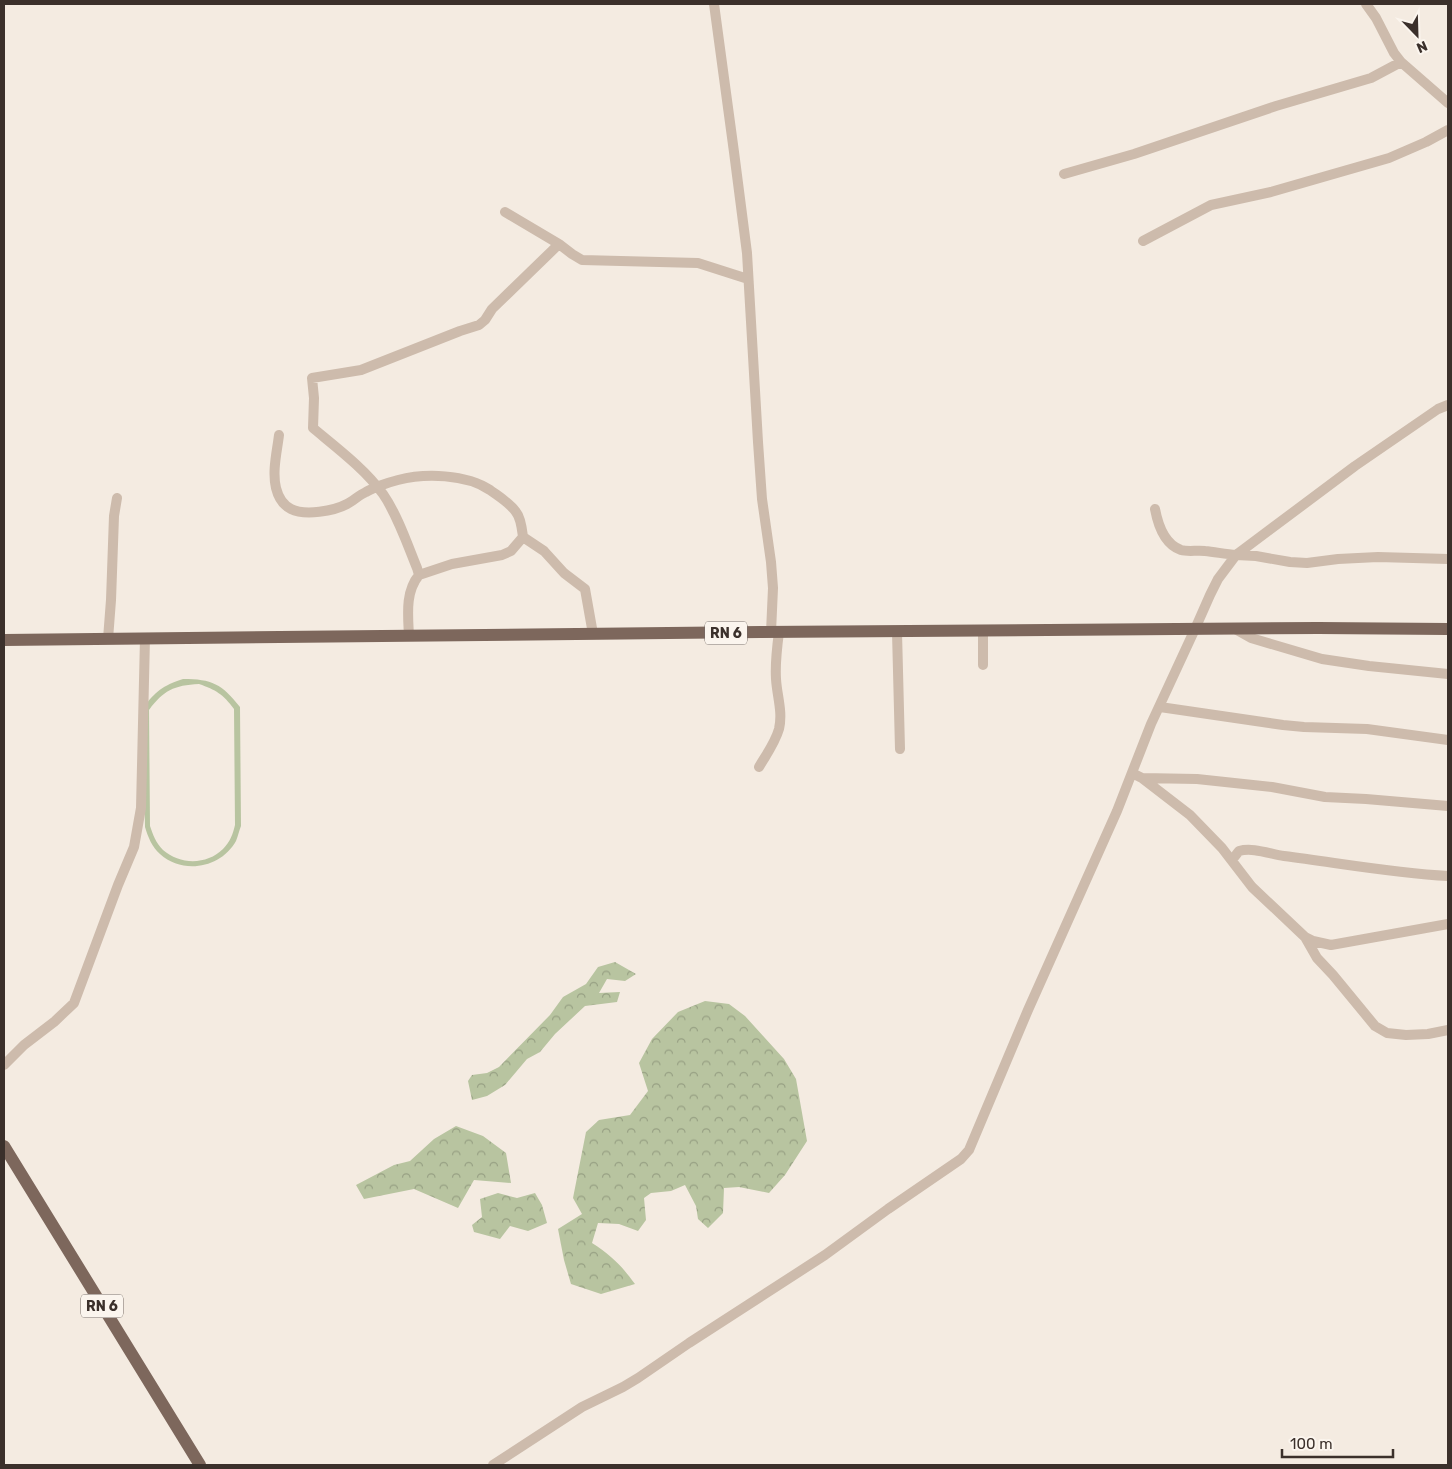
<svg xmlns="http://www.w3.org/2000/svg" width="1452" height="1469" viewBox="0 0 1452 1469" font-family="Rubik,sans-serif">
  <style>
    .forest { fill: url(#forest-crowns) }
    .pitch { fill: #b8c4a0; fill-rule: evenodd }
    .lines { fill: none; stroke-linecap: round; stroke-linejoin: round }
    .minor { stroke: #cdbbac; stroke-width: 10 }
    .major { stroke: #7d675c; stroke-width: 12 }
    .labels { text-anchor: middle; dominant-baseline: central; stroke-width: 4; stroke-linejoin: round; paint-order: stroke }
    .shield { fill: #fbf5ee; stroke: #756b66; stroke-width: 1 }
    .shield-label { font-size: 14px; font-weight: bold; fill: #3b302b }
  </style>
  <defs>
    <pattern id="forest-crowns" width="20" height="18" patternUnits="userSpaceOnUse" patternTransform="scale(1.25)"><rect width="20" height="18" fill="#b8c4a0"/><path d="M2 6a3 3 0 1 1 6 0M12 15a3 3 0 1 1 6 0" fill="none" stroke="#97a083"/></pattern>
  </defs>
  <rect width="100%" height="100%" fill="#f4ebe1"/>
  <path class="forest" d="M615,962l21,12 -11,7 -18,-2 -8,14 21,-1 -3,10 -32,4 -30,28 -15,18 -13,7 -22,26 -18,11 -15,4 -4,-19 4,-6 15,-2 12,-6 51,-52 13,-18 23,-13 12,-17z
    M705,1001l24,3 16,12 39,43 12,20 11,62 -22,34 -16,18 -30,-6 -15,1 -1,25 -15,15 -10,-9 -2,-13 -11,-21 -14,6 -20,2 -7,5 2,22 -8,11 -19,-7 -21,-1 -6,20c20,13 29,22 43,41l-34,10 -30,-10 -7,-24 -6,-31 24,-15 -9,-16 13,-66 13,-12 31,-5 18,-24 -9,-28 13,-24 26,-27z
    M456,1126l27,10 23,17 5,30 -37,-3 -16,28 -44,-19 -50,10 -8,-14 38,-20 16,-4 24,-22z
    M498,1193l19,5 18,-5 7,12 5,18 -19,8 -18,-5 -10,13 -26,-7 -2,-7 10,-8 -2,-18z"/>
  <path class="pitch" d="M183,679c29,0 39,5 57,28l1,119c-2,5 -3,10 -5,15 -15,27 -53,34 -76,13 -8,-7 -12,-17 -15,-27l-2,-119c13,-17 19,-22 40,-29zM199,684c17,6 24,10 35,25l1,116c-2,9 -5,17 -12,24 -16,16 -43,16 -60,1 -7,-7 -10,-15 -13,-24l-1,-116c14,-19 25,-25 50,-26z"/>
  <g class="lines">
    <path class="minor" d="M714,4l20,148 13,101 11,189 4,57 9,63 2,26 -2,44
      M1366,4l10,14 18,35 7,9 47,41
      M1064,174l70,-20 142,-48 95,-28 30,-16
      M505,212l54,32 13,10 10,6 116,3 50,16
      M1143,241l68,-36 60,-13 118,-34 37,-16 22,-12
      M279,435c-2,17 -7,36 -3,53 2,8 7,17 15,21 14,7 43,2 56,-5 6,-3 12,-9 19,-12 6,-4 24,-10 32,-12 27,-7 68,-6 92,10 8,6 20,13 26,22 5,6 6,17 7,25l-12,14 -9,4 -50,9 -33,11
      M1155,509c3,16 9,35 26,41 7,2 16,0 24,1 10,1 20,3 31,4l119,-89 83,-57 10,-4
      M523,537l21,14 20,22 21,16 8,45
      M1235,629l16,9 71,21 47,7 79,8
      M983,631v34
      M897,632l3,117
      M409,636c-1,-21 -4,-44 10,-61l-2,-7c-9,-22 -20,-54 -34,-74 -18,-25 -46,-46 -70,-66l1,-30 -2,-20 49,-8 99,-39 19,-6 6,-5 7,-11 67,-65
      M108,639l3,-39 3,-84 3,-18
      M1160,707l123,18 21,2 63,2 81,11
      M759,767c7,-12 16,-24 20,-38 4,-17 -2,-33 -3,-50 -1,-16 1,-32 3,-47
      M1132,773l10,5 48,37 32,33 30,39 53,50 12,21 16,17 42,51 12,7 19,2 22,-1 20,-4
      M1142,778l55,1 75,8 53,10 41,2 82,7
      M1232,860l7,-9c14,-4 31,3 45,5 55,7 109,17 164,20
      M1305,937l8,4 18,4 117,-21
      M4,1065l20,-20 30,-23 20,-19 44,-118 16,-38 7,-39 4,-170
      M493,1465l89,-58 41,-20 15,-9 51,-35 136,-88 63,-46 73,-50 8,-9 59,-140 89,-199 34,-87 44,-95 15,-34 8,-16 18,-24 20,1 34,6 17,1 31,-4 40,-2 70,2"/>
    <path class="major" d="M4,640l756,-8 558,-4 130,1
      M4,1146l196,319"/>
  </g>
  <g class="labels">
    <g class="shield">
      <rect x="705" y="621.5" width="42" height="23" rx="4"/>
      <rect x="81" y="1294.5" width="42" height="23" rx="4"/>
    </g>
    <g class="shield-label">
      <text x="726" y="633">RN 6</text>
      <text x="102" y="1306">RN 6</text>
    </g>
  </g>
  <rect width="1452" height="1469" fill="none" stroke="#3b302b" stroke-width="10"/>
  <g transform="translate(1417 35) rotate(157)" stroke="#fbf5ee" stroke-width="4" paint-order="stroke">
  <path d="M0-4L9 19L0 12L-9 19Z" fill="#3b302b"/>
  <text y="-8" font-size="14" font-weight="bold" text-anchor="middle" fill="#3b302b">N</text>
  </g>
  <path d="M1282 1449v8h111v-8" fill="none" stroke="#3b302b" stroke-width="2.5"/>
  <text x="1290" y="1449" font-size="15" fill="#3b302b" stroke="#fbf5ee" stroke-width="4" paint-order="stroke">100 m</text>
</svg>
